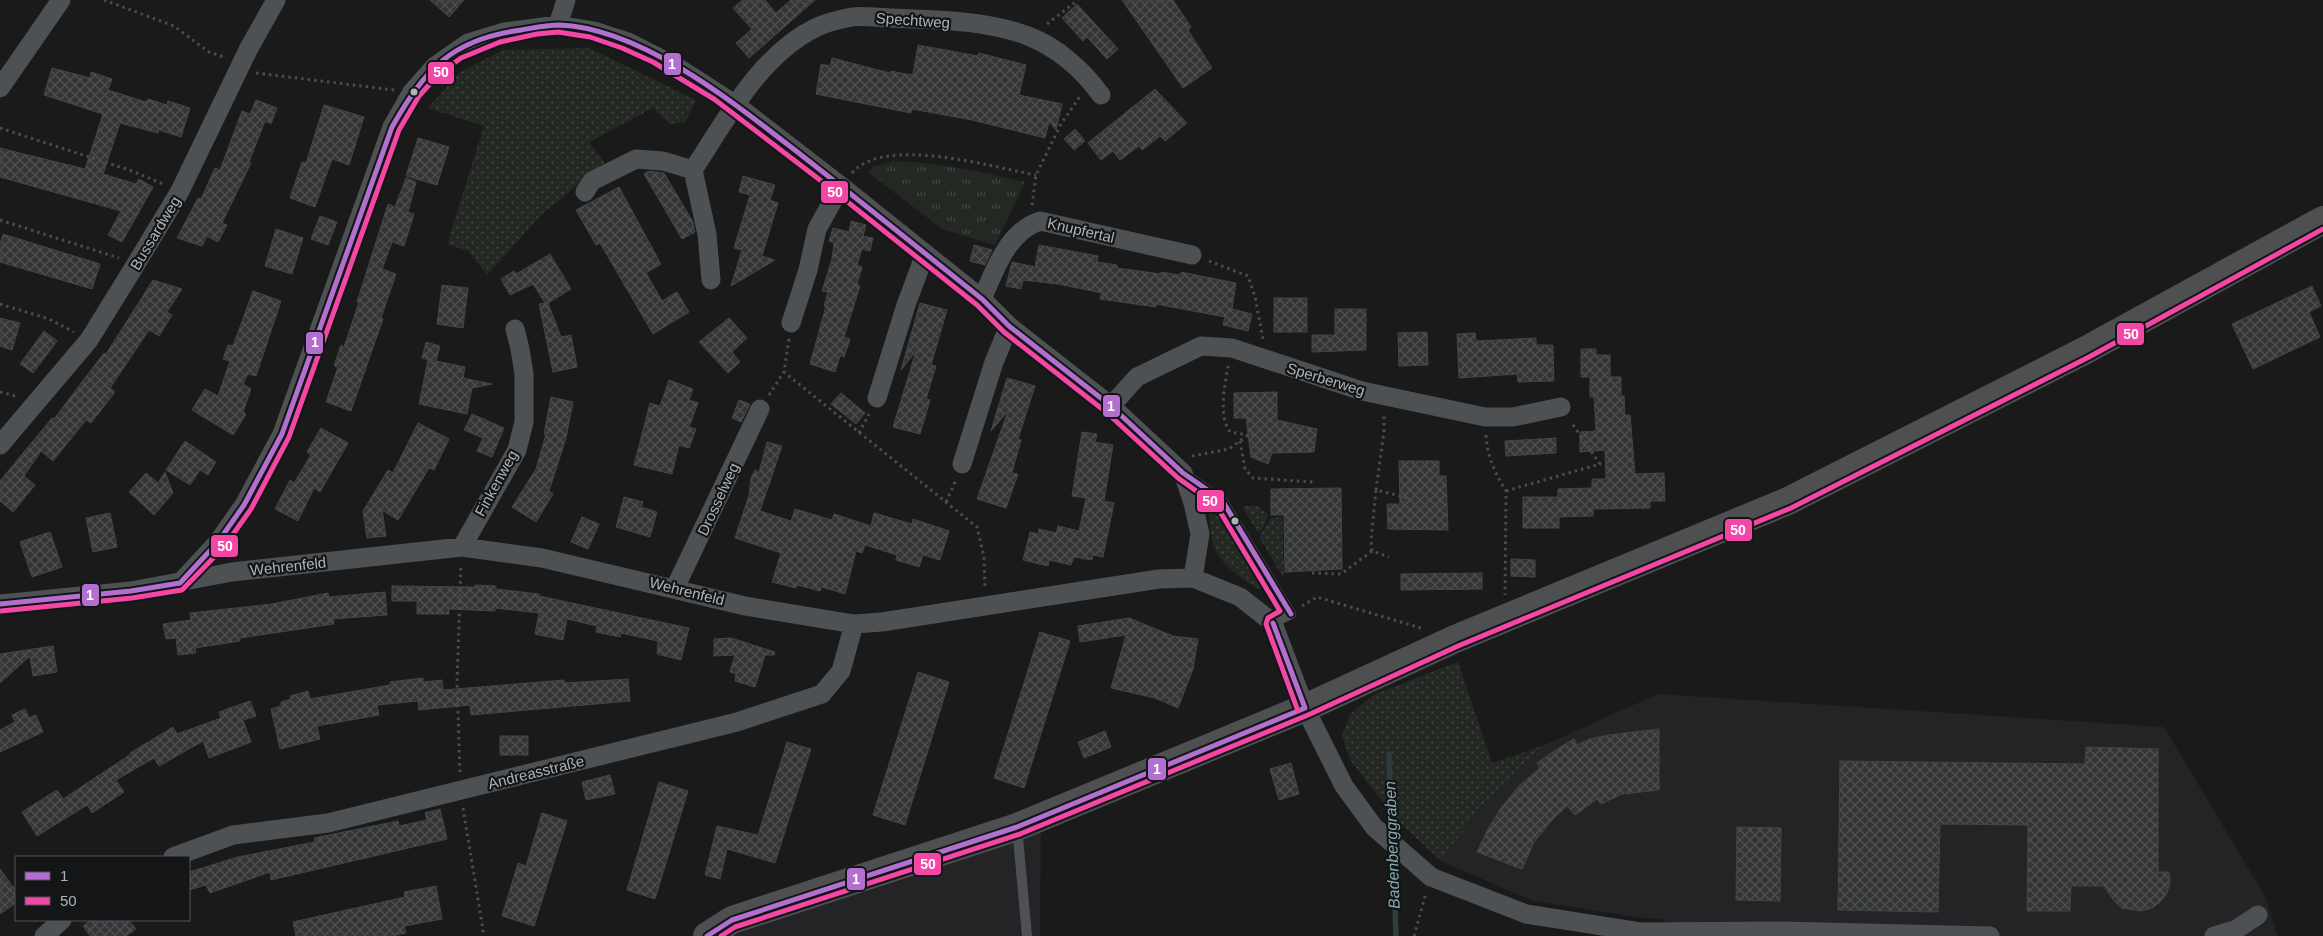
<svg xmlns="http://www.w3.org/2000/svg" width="2323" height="936" viewBox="0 0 2323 936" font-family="Helvetica,sans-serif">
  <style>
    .built { fill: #242426 }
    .grass { fill: url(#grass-dots) }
    .park { fill: url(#park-tufts) }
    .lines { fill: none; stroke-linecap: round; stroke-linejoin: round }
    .stream { stroke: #303b3d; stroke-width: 5.5 }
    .building { fill: url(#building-cross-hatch); stroke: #424546 }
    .path { stroke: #4a4c4e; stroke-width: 3; stroke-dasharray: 2.5 4; stroke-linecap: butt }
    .lane { stroke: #4e5153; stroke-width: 10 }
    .street { stroke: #4e5153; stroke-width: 19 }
    .secondary { stroke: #4d4f51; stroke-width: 28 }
    .bus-1-casing { stroke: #141516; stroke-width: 9 }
    .bus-2-casing { stroke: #141516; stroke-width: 9 }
    .bus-1 { stroke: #b36fd0; stroke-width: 5 }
    .bus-2 { stroke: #f346a5; stroke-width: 5 }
    .bus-dot { fill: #acb4ba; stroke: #141516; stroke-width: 2 }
    .labels { text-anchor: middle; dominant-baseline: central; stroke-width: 4.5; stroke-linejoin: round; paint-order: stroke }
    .street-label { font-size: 15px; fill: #acb4ba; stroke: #141516 }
    .water-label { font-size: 16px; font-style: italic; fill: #86a9b2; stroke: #141516 }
    .line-badge { stroke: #141516; stroke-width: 2 }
    .badge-label { font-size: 14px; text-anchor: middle; font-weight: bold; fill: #fff }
  </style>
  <defs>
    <pattern id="grass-dots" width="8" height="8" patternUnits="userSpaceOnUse" patternTransform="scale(1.25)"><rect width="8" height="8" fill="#232922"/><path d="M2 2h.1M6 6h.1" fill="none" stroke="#404640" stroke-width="1.8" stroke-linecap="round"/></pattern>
    <pattern id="park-tufts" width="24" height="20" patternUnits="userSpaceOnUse" patternTransform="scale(1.25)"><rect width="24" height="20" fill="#232922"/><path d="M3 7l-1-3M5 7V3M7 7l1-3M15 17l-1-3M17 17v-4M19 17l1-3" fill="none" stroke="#404640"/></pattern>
    <pattern id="building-cross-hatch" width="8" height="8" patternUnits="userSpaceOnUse" patternTransform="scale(1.25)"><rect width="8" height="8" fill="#343536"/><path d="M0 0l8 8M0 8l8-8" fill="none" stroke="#4f5051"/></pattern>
  </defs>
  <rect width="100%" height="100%" fill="#1a1a1a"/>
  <path class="built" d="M1658,694l506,33 102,171 11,38h-612v-17l-22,-1 -110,-17 -92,-40 41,-55 60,-60z
    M1041,817l-1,119h-314z"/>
  <path class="grass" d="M589,48l107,52 -11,22 -15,2 -17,-16 -64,34 16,21 -63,51 -55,61 -19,-24 -21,-7 37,-118 -56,-18 32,-36 43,-22z
    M1213,502l54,90c-19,-7 -46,-26 -53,-46 -5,-13 -4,-30 -6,-43z
    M1242,506h15l11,8 -4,13 -6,6z
    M1282,517l2,62 -25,-42 12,-19z
    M1458,662l34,101 50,-17 -60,60 -41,55 -46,-43 -45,-58 -8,-25 9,-22 24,-19z"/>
  <path class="park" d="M893,161c44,1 88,11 132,21l-30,63 -53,-16 -74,-57 5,-5z"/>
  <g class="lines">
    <path class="stream" d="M1389,754l3,83
      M1393,849l3,87"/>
  </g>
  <path class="building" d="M430,0h34l-15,17z
    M743,0h22l11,13 15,-13h24l-66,58 -13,-15 16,-14 -19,-21z
    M1122,0h51l18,27 -3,3 24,38 -29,20z
    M1077,4l41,45 -11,10 -20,-22 -4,4 -21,-23z
    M918,45l60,11 1,-3 47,12 -7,30 43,9 -6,26 -7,-8 -4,16 -73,-18 -60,-11 -1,4 -95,-19 5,-30 9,2 2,-8 58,15 1,-2 20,4 2,-1z
    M52,68l38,10 1,-6 21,7 -4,11 38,12 2,-3 19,6 1,-4 22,7 -9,29 -22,-7 -1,3 -38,-10 -17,51 33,10 3,-5 14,8 -31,55 -14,-7 13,-24 -121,-34v-29l85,21 18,-55 -59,-19z
    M1155,89l32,34 -22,18 -5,-5 -18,14 -3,-4 -19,14 -7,-9 -12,9 -13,-17z
    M256,100l21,8 -6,16 -6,-3 -16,41 2,1 -29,60 5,2 -9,17 -11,-6 -5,10 -25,-8 21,-40 3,1 14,-31 5,2 22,-59 8,3z
    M324,105l40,12 -15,48 -17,-6 -17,48 -25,-9 12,-36 4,1z
    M1075,129l10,12 -11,9 -10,-11z
    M418,138l31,9 -12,38 -31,-9z
    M649,171l15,2 29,49 2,10 -13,7 -38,-65z
    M743,176l32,9 -5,15 8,3 -16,53 13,4 -44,26 11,-36 -8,-2 16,-53 -11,-3z
    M406,178l10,4 -8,30 6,2 -10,32 -12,-4 -10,27 14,5 -15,44 2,1 -32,92 -25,-9 12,-35 -4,-1 7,-21 3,2 15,-45h-2l31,-98 7,3z
    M619,187l42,77 -15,9 16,28 15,-9 12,20 -36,22 -53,-91 -4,2 -20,-35z
    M320,216l17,6 -9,23 -17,-6z
    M851,221l15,4 -3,11 10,2 -3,13 -8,-2 -5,16 5,2 -5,17 3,2 -16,51 6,2 -6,18 -4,-1 -5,16 -25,-8 16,-58h-2l4,-14 -6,-1 10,-32 2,-16 -5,-2 4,-13 16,4z
    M276,229l27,9 -11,36 -27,-8z
    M3,234l97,30 -8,25 -92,-27v-18z
    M974,245l18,5 -7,15 -15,-4z
    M1039,245l59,11 -1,6 20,3v3l44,6v-2l19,3 1,-3 55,11 -4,26 20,5 -4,17 -25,-6 2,-8 -69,-13v3l-56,-8 2,-6 -44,-9 -35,-4 -2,9 -15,-3 6,-24 23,5z
    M550,254l21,35 -23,14 13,34 10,-2 6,32 -24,5 -14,-68 6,-1 -12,-19 -23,11 -9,-16 13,-8 2,3z
    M153,280l29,9 -15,23 5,3 -13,21 -10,-6 -39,58 5,4 -24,31 -5,-3 -33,41 -12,-10 -17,25 11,9 -22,27 -13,-11v-20l52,-63 2,1 50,-66 2,1z
    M442,285l26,3 -5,40 -26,-4z
    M2312,286l9,20 -12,6 11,25 -67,32 -21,-45z
    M253,291l28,10 -25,75 -8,-2 -5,10 8,5 -8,23 3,2 -13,21 -41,-25 13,-21 13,7 12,-35 -7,-2 5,-14 5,1z
    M1274,298h33v34h-33z
    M920,303l27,7 -16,55 5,1 -10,33 4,1 -10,34 -27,-7 23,-76 -15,19z
    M1335,309h31v41l-54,2v-17h23z
    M0,318l20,5 -8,27 -12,-4z
    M729,318l18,20 -15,14 8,10 -12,11 -29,-31z
    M44,331l13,10 -24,32 -13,-9z
    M1427,332l1,33 -29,1 -1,-33z
    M1475,333l1,8 60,-3v7h17l1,36 -36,1 -1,-8 -58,4 -2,-44z
    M426,342l14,4 -4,15 29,6 -2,11 29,6 -20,4 -5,26 -48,-10 9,-44 5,1 -11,-3z
    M1581,349h15v6h14v22h11v20l3,-1 1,19h5l5,59 29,-1 1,28h-15v7l-57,1v7l-34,1v11h-36v-31h35v-8l34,-1v-9h14l-1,-29 -25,2v-20l16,-1 -2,-34h-4v-20h-9z
    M1007,378l28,8 -17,53 3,1 -9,33 6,1 -12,34 -29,-9 31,-88 -17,20z
    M669,380l24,9 -4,11 9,3 -9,24 7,2 -7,19 -10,-3 -7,29 -38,-9 16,-62 10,3z
    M1277,392v28l40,9 -3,23 -42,1 -4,11 -17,-7 -5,-39h-12v-25z
    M841,393l24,20 -9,11 -25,-20z
    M551,397l22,5 -7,36 -17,53 4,3 -17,28 -24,-15 24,-38 10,-35h-2z
    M739,400l11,4 -9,18 -9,-4z
    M472,414l32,14 -12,29 -15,-6 6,-13 -19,-8z
    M418,423l31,16 -15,31 -5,-2 -31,52 -16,-10 4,26 -19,2 -4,-27 25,-41 5,3z
    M321,428l27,15 -28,49 -6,-4 -16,33 -23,-12 15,-29 4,3 17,-28 -4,-3z
    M1082,432l15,2 -2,8 18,3 -9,56 10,2 -11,54 -10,-2 -1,5 -18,-3 -3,8 -22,-5 -1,6 -25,-6 7,-28 8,2 1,-5 17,4 2,-7 21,5 7,-33 -14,-2z
    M1556,438v15l-50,3 -1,-15z
    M185,441l31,21 -8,13 -8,-5 -10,15 -24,-15z
    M767,442l15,4 -22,65 31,10 4,-12 37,11 2,-6 37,12 3,-13 38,11 1,-5 36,12 -9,29 -17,-5 -4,12 -23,-7 1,-5 -32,-10 -3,8 -6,-2 -11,43 -23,-7 -2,4 -23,-6 -1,3 -24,-6 9,-29 -46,-15 14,-43 2,-17 4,-8 4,2z
    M1399,461h40v15h7l2,54 -60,-1 -1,-25h13z
    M165,472l8,21 -19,22 -25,-23 17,-19 12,10z
    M1341,488l1,81 -57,3 -1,-57h-13v-26z
    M624,497l19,5 -2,5 16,5 -7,25 -34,-10z
    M110,513l7,34 -24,5 -7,-34z
    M582,517l17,7 -11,25 -17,-7z
    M50,532l12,35 -30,10 -12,-35z
    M1511,559l24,1v17l-24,-1z
    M1482,573v16l-81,1v-16z
    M475,585l21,1v3l43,5v2l150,32 -8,32 -24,-6 1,-13 -37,-8 -1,4 -24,-5 1,-6 -30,-7 -4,21 -28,-6 4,-21 -44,-5v3l-46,-2v5h-32v-13h-25v-15l83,1z
    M385,592l2,23 -54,4 1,5 -94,14v3l-45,7 1,5 -18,2 -2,-17 -10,1 -3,-15 28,-4 -1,-7 82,-9 56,-11 1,4z
    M1129,618l44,18 25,3 -5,30 -15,39 -23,-10 -44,-10 15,-53 -46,7 -2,-16z
    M1040,632l30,9 -46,147 -30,-10z
    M731,638l44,14 -1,3h-9l-10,32 -20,-6 1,-7 -6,-2 5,-17 -21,1v-17z
    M53,646l4,26 -24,4 -3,-20 -30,27v-29z
    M918,672l31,10 -44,143 -32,-10z
    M423,678v4l19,-2 1,10 121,-10v3l64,-4 2,22 -159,14 -1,-10 -51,5 -1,-9 -41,4 2,10 -62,11 3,13 -40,10 -9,-40 10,-3v-4l10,-3 -1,-3 18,-5 2,8 80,-14v-3z
    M250,701l6,15 -13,4 8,22 -42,16 -6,-17 -44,25 -5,-8 -38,22 8,12 -32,21 -5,-8 -50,31 -15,-24 35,-22 6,9 68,-45 -1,-1 43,-26 4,7 44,-16 -2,-6z
    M25,709l4,9 7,-3 7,17 -43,20v-22l15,-8 -3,-7z
    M1659,729v61l-37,4 -21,10 -4,-5 -22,16 -8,-9 -14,13 -19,23 -12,27 -45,-17 11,-23 13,-21 18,-22 21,-18 -3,-5 17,-12 20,-12 3,6 13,-6 19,-4z
    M1105,731l6,16 -27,11 -6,-16z
    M500,736h28v19h-28z
    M787,742l24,7 -36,114 -48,-14 -7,30 -15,-4 12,-49 41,9z
    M2086,747l72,2v123h11l1,11 -3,10 -7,9 -8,6 -10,3 -20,-3 -8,-7 -10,-15h-33l-1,25h-43l1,-86 -88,-1 -2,88 -100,-2 2,-149 245,3z
    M1291,763l8,31 -20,6 -9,-31z
    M610,775l5,19 -29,6 -4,-18z
    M659,782l29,9 -33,108 -28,-9z
    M440,809l7,30 -176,41 -1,-8 -60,21 -4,-8 -17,5v-18l49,-15 77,-15 -1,-4 84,-17 1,5 28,-6 -2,-7z
    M542,813l25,8 -33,105 -32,-10 16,-53 8,3z
    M1737,827l44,1 -1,73 -44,-1z
    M0,869l16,22v12l-16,11z
    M436,886l6,33 -38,7 2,7 -13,3h-97l-3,-14 112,-25 -1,-5z
    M91,920h38l7,9 -10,7h-36l-7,-10z"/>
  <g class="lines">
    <path class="path" d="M104,0l70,26 35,26 15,5
      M1047,24l31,-24
      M256,73l138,17
      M0,128l132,43 31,13
      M852,173c32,-38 140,-6 184,2
      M1032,205l4,-30 25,-51 20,-29
      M0,220l119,38
      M1209,261l39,15 7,21 8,42
      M0,304l49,15 25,13
      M789,339l-5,33 193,155 7,30 1,32
      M1228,366c-3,19 -10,49 2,66l18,3
      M0,392l19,5
      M769,395l15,-23
      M859,433l10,-19
      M1486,435c1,20 9,39 20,56l-1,104
      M1240,441l5,28 8,9 60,4
      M1192,456l37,-7 19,-14 7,-1
      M1376,490l8,-58v-18
      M1506,491l94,-27 -29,-42
      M946,502l10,-22
      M1372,551l-1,-11 5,-50 33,8
      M1312,573l29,1 31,-23 17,6
      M1302,606l15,-9 107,32
      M460,772l-3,-89 4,-119
      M463,808l21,128
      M1414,936l12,-43"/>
    <path class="lane" d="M1184,474l38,26 69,114 -18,9
      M1017,827l10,109"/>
    <path class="street" d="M558,25l8,-25
      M0,88l61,-88
      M585,192l7,-11 44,-22 27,2 30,9
      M711,280l-4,-46 -14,-64c33,-50 66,-114 122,-142 10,-5 26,-9 37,-11 12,-2 28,1 41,1 45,2 93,2 135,18 29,11 55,34 73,59
      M982,299c13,-29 25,-67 58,-78l152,34
      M791,323l17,-53 9,-41 24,-43
      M877,398l29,-93 19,-51
      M1111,406l26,-29 64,-31 31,2 130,43 123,26h28l48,-10
      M0,445l89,-105 47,-76 44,-73 69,-143 27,-48
      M962,464l32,-102 15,-36
      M462,547l55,-97 7,-28v-48l-4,-25 -5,-20
      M180,583l38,-41 26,-37 38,-71 110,-307 20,-35 23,-26 33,-23 36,-11 54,-7 36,6 34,11 49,25 59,38 105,81 141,113 27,27 102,80 72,67 10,30 7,31 -7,44
      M675,588l85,-179
      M0,604l131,-13 101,-19 230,-25 80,11 203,48 109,18 28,-2 277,-43 34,-1 47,19 33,26 32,85 39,78 30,41 57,50 95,37 114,18 140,-1 210,5
      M173,857l60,-22 95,-12 409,-101 85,-28 19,-23 13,-47
      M44,936l18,-16
      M2214,936l23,-7 21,-14"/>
    <path class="secondary" d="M707,936l25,-16 285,-93 288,-119 150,-69 333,-138 298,-151 237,-130"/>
    <defs>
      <path id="bus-1" d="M180,583l38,-41 26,-37 38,-71 110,-307c33,-58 60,-88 129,-97 12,-2 25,-5 38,-5 85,3 180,82 246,133 59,46 118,94 177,141l27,27 102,80 72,67 39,27 69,114
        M0,604l131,-13 49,-8
        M1273,623l32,85
        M707,936l25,-16 285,-93 288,-119"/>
      <path id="bus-2" d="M1,611l131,-13 50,-8 42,-43 27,-38 38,-72 110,-307 20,-34 20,-22 22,-16 39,-16 37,-8 21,-2 32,5 32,11 31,14 61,37 106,81 157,125 27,27 102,80 72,66 38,27 64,106 -12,7 -2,6 32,87
        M721,936l14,-9 285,-93 288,-119 150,-69 333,-138 298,-151 234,-128"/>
    </defs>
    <use href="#bus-1" class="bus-1-casing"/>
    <use href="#bus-2" class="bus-2-casing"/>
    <use href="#bus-1" class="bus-1"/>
    <use href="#bus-2" class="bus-2"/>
  </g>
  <g class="bus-dot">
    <circle cx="414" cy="92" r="4.5"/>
    <circle cx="1235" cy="521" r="4.5"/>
  </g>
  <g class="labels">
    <g class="street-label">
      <text transform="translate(913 20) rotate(4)">Spechtweg</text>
      <text transform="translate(1081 230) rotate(13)">Knupfertal</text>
      <text transform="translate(155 233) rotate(-59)">Bussardweg</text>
      <text transform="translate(1326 379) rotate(17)">Sperberweg</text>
      <text transform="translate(496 483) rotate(-61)">Finkenweg</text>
      <text transform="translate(718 499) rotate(-65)">Drosselweg</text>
      <text transform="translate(288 566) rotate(-6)">Wehrenfeld</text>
      <text transform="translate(687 591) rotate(14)">Wehrenfeld</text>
      <text transform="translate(536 772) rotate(-14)">Andreasstraße</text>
    </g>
    <g class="water-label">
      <text transform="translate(1392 845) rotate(-92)">Badenberggraben</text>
    </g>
  </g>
  <g class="line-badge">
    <rect x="663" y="52" width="19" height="24" rx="5" fill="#b36fd0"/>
    <rect x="427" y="61" width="28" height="24" rx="5" fill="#f346a5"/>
    <rect x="820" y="180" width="29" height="24" rx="5" fill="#f346a5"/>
    <rect x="2116" y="322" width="29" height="24" rx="5" fill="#f346a5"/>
    <rect x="305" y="331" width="19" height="24" rx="5" fill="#b36fd0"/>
    <rect x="1102" y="394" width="19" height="24" rx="5" fill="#b36fd0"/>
    <rect x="1196" y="489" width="29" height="24" rx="5" fill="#f346a5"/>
    <rect x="1724" y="518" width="29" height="24" rx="5" fill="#f346a5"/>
    <rect x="210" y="534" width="29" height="24" rx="5" fill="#f346a5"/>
    <rect x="81" y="583" width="19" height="24" rx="5" fill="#b36fd0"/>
    <rect x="1147" y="757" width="20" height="24" rx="5" fill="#b36fd0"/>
    <rect x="913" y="852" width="29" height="24" rx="5" fill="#f346a5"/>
    <rect x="846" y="867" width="20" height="24" rx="5" fill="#b36fd0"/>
  </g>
  <g class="badge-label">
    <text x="672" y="69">1</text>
    <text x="441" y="77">50</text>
    <text x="835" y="197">50</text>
    <text x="2131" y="339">50</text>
    <text x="315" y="347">1</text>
    <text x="1111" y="411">1</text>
    <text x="1210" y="506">50</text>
    <text x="1738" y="535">50</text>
    <text x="225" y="551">50</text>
    <text x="90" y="600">1</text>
    <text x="1157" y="774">1</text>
    <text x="928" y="869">50</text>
    <text x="856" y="884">1</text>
  </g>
  <rect x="15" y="856" width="175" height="65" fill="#141516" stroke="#515558"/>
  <rect x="25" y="872" width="25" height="8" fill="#b36fd0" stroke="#515558"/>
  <text x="60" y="881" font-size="15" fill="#acb4ba">1</text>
  <rect x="25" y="897" width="25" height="8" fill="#f346a5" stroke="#515558"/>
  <text x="60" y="906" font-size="15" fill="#acb4ba">50</text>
</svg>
